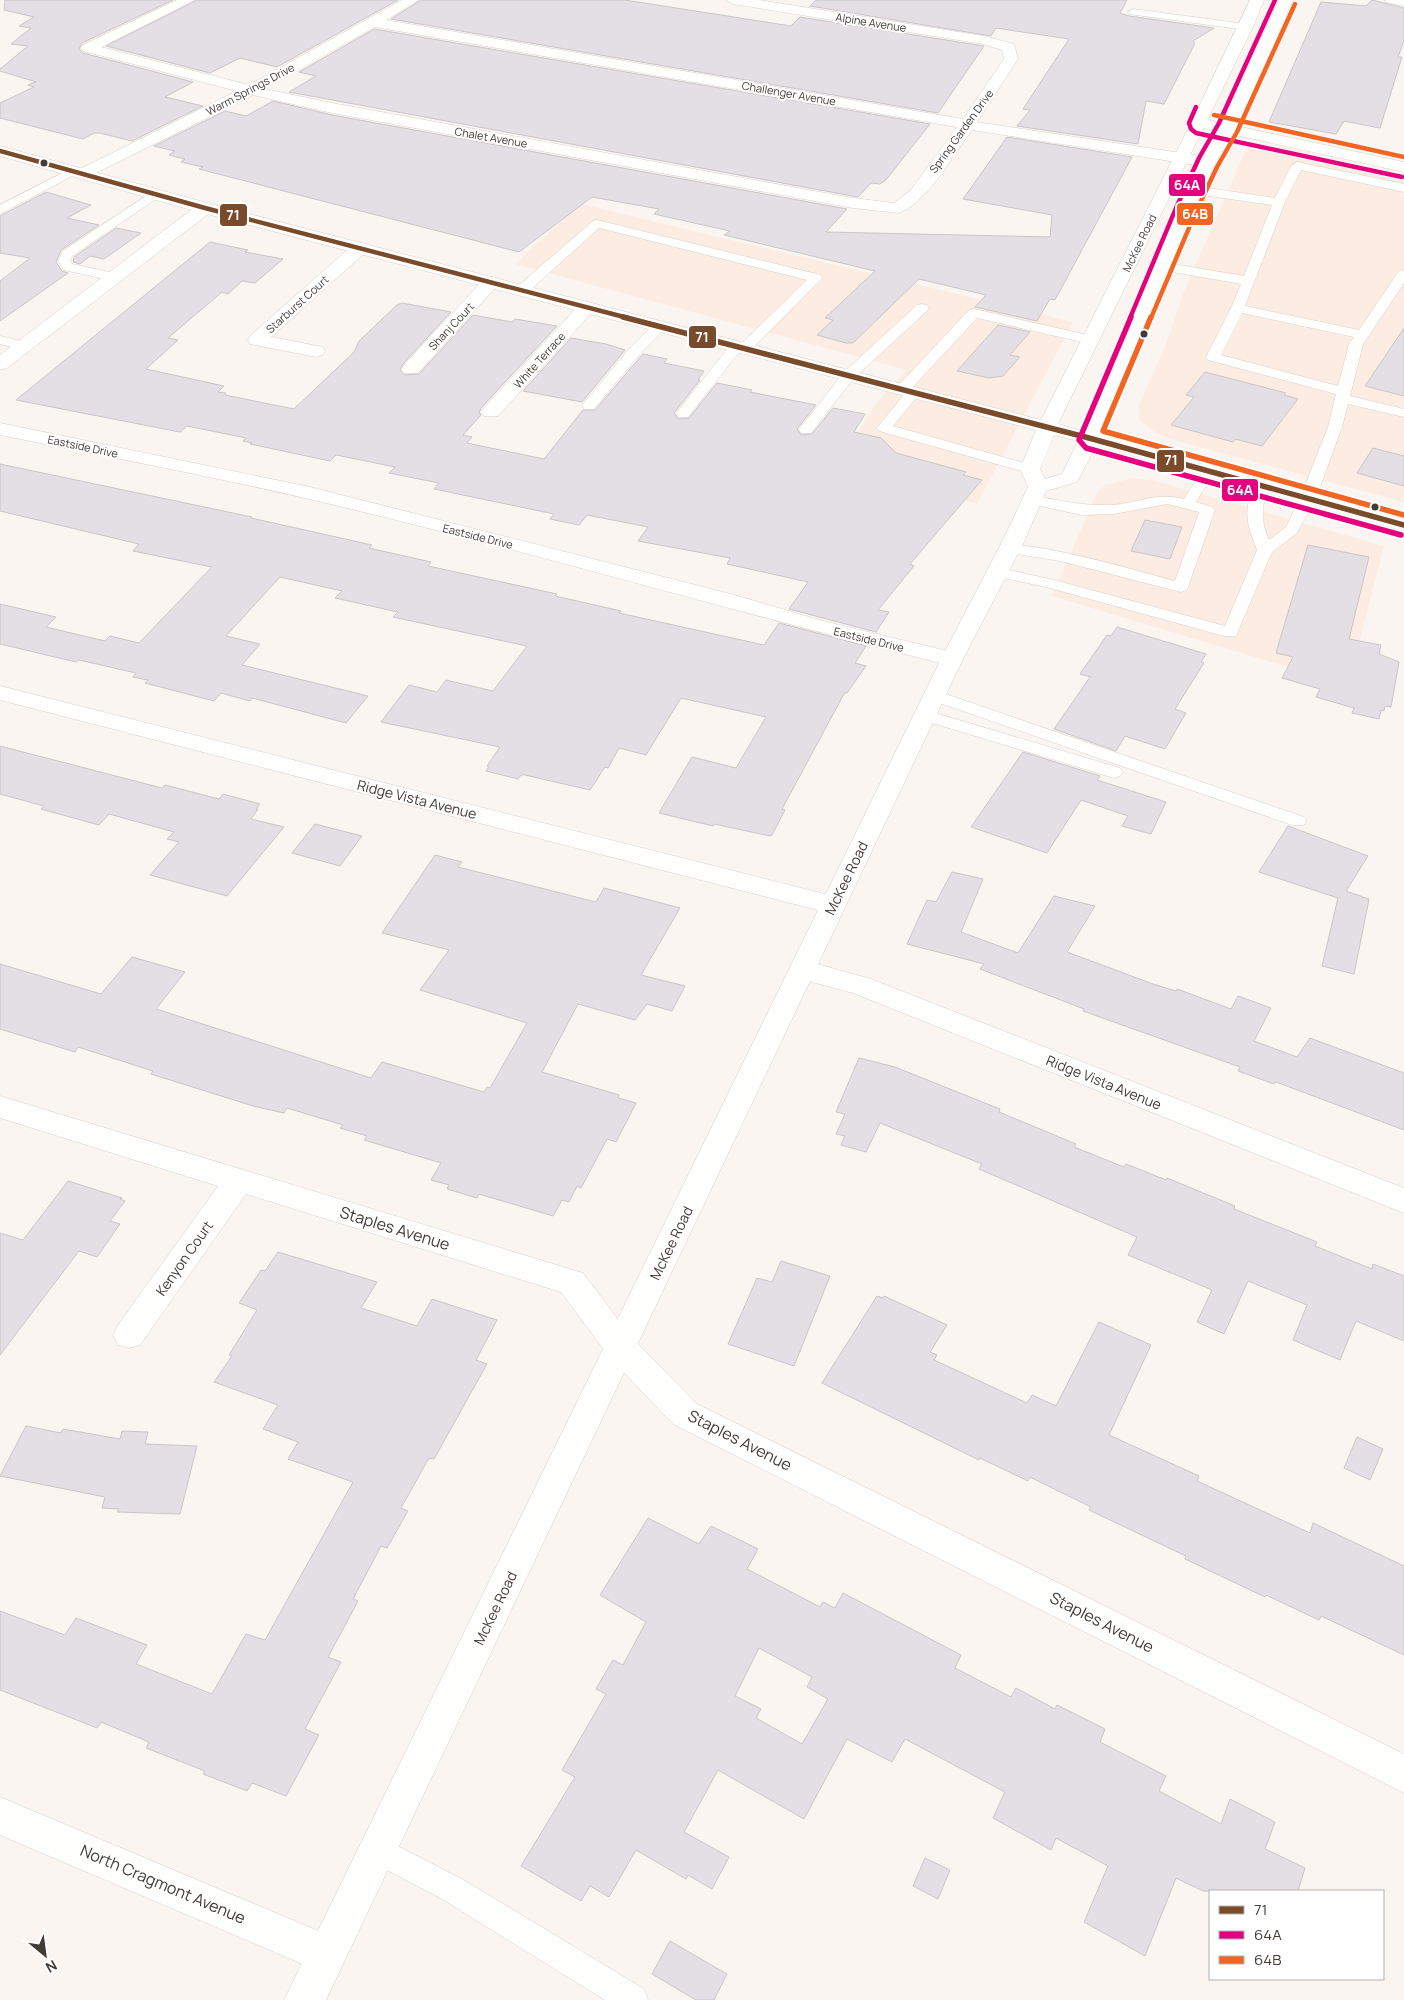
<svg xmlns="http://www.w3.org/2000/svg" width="1404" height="2000" viewBox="0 0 1404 2000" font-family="Manrope,sans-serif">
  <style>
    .built { fill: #fcece1 }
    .building { fill: #e3dfe5; stroke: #cac6c7; fill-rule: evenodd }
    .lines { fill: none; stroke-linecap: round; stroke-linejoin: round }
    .lane-casing { stroke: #d7d1cd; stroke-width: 1 }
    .street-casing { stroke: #d7d1cd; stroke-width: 1 }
    .secondary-casing { stroke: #d7d1cd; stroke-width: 1 }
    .lane { fill: #fefefd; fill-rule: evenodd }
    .street { fill: #fefefd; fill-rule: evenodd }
    .secondary { fill: #fefefd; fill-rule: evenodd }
    .bus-1-far1-casing { stroke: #fff; stroke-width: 6 }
    .bus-1-casing { stroke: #fff; stroke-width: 9 }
    .bus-2-far1-casing { stroke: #fff; stroke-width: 6 }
    .bus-2-casing { stroke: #fff; stroke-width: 9 }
    .bus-3-far1-casing { stroke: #fff; stroke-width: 6 }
    .bus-3-casing { stroke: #fff; stroke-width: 9 }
    .bus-1-far1 { stroke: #7a4b2a; stroke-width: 4.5 }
    .bus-1 { stroke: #7a4b2a; stroke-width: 5.5 }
    .bus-2-far1 { stroke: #e5007d; stroke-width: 4.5 }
    .bus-2 { stroke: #e5007d; stroke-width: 5.5 }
    .bus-3-far1 { stroke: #f26522; stroke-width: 4.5 }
    .bus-3 { stroke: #f26522; stroke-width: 5.5 }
    .bus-dot { fill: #423b36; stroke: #fff; stroke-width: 2 }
    .labels { text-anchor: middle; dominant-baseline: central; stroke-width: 4; stroke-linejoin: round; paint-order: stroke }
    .far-street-label { font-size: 11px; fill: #423b36; stroke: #fff }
    .street-label { font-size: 14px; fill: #423b36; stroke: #fff }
    .near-street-label { font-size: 16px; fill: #423b36; stroke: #fff }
    .line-badge { stroke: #fff; stroke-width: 2 }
    .badge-label { font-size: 14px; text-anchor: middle; font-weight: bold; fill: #fff }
  </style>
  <rect width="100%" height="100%" fill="#fbf5f1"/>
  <path class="built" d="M1262,146l21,1 121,28v327l-230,-62 -18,-7 -16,-13 -2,-13 27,-60 18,-53 62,-142z
    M581,204l492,118 -96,182 -140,-39 38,-60 32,-35 -392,-106z
    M1133,478l22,3 229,65 -36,139 -296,-89 45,-103 8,-8z"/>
  <path class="building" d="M5,0h168l-91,43 -3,6 4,4 110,29 -28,15 38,9 -71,35 -32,-8h-6l-11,6 -83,-21v-15l34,-16 -6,-2 8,-3 -36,-11v-2l28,-23 -17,-2 20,-16 -12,-2 15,-9 -30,-7z
    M197,0h201l-121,67 -37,-9 -30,15 -104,-27z
    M421,0h204l166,26 9,-9 184,29 -46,67 -547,-94z
    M816,0h311l-7,13 9,3 85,12 -21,13 2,2 -31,61 -18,-3 -8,43 -121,-18 13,-16 -7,-1 46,-70 -73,-11 -5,8 -181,-30z
    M1372,0l32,8v33l-6,16h4l-22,71 -36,-7 -8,13 -67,-12 52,-120 45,4z
    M374,29l556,95 -44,56 -6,4 -9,-1 -13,14 -569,-105 27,-16 -17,-4z
    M273,101l59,14 515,94 -21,23 224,5 2,-22 -89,-16 44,-62 125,20 -77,143 -5,-1 -13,22 -62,-14 11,-12 -67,-16 -66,64h-7l-29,-8 16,-15 -8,-2 50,-47 -151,-36 6,-4 -76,-17 5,-5 -67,-12 -73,55 -320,-83 4,-2 -22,-5 4,-3 -16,-4 6,-4 -21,-5 71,-35 21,5z
    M46,192l45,13 -24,13 32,7 -38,25 -5,12 6,9 6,2 -68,48v-40l30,-23 -30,-5v-37z
    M116,228l25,5 -37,26 -14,-3 -10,8 -7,-2 1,-5z
    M210,242l38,8 -3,2 38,7 -28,24 -13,-2 -14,13 -6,-2 -54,46 10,2 -32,29 78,17 -6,6 8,1 -1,2 69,14 60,-57 5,-11 38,-36 5,-2 49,9 -48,52 -3,6 4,5 15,-1 54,-59 39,7 3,-3 42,7 -75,81 -3,5 2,3 -18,20 9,2 -5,6 77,16 39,-49h12l48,-56 24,5 -3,4 40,8 -6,9h2l-26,33 4,6 11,-1 28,-35 35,7 -2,2 66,13 -19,24 4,6 11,-1 21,-26 32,6 -11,18 27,6 15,15 70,19 -3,3 19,5 -72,84 4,2 -36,44 11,2 -13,20 -87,-23 19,-27 -81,-18 3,-6 -92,-17 10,-14 -61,-12 -8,10 -29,-6 4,-5 -120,-25 5,-6 -50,-10 6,-6 -59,-12 -6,6 -80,-17 2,-1 -9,-2 3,-3 -59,-12 -7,6 -164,-32z
    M998,325l32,7 -20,23 10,2 -17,19 -14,2 -32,-7z
    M1404,328v68l-39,-10z
    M571,338l35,6 19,6 -43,52 -59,-11z
    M1205,372l81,21 -2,2 14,4 -36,47 -27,-7 -2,3 -62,-17 23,-28 -8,-2z
    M1373,448l31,8v30l-47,-13z
    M0,464l252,53 -1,1 121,27 -3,3 62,14 -3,4 129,28 -2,2 66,15 -2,2 145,32 15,-22 87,23 -11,17 11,3 -19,27 -2,-1 -63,117 3,1 -13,25 -2,1 -56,-12 -1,2 -54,-13 33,-56 44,11 30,-51 -85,-19 -35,57 -27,-7 -11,20 -3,-1 -15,23 -65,-15h-4l-3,4 -32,-8 3,-5h-2l13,-19 -119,-25 28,-37 28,7 9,-12 47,11 34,-45 -134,-29 5,-5 -63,-14 7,-7 -62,-14 -54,59 34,8 -18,21 126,31 -22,27 -94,-25 -2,3 -29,-8 -7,8 -69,-18 3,-3 -15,-3 3,-4 -57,-13 -3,2 -76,-18v-40l56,13 -10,10 59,14 5,-5 29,7 73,-76 -79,-16 6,-7 -139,-33z
    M1145,520l37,7 -12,32 -39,-8z
    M1308,545l61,12 -20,82 32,6 -2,9 20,8 -8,45 -6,-1 -1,5 -3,-1 -2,9 -27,-6 2,-5 -38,-11 4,-8 -38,-11 11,-21 -17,-4z
    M1117,627l89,27 -5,8 3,1 -29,46 11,4 -21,36 -40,-13 -9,15 -62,-22 36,-52 -10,-3 27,-39 4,1z
    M0,746l162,42 3,-3 54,14 4,-5 37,10 -4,5h2l-7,10 33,8 -57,69 -77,-21 29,-33 -12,-3 7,-7 -65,-18 -10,11 -58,-16 3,-3 -44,-12z
    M1023,752l77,24 -3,4 69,22 -15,32 -29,-8 6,-10 -47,-16 -34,53 -76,-26z
    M315,824l47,12 -22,30 -48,-13z
    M1288,826l80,30 -22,35 23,8 -15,75 -32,-8 16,-68 -79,-26z
    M435,855l27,7 -4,5 138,35 8,-14 76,20 -39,67 44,11 -13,25 -25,-7 -12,16 -57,-16 -36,68 77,23 -1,3 18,5 -20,39 -9,-3 -26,49 -4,-2 -8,16 -7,-2 -9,16 -74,-22 -2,4 -30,-9 2,-4 -18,-5 10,-17 -77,-23 3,-4 -27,-8 3,-3 -56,-17 -3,5 -31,-7 -102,-32 2,-3 -75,-24 -3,5 -75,-23v-65l101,30 31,-37 53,15 -29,37 215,69 11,-16 102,30 3,-5 3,1 37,-65 -107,-33 29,-40 -67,-17z
    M952,872l31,7 -22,53 57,21 36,-57 41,10 -28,46 86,32 23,7 1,-2 54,20 7,-13 33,12 -17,33 43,16 13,-19 94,35v57l-128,-48 -2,2 -36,-13 2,-4 -157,-56 1,-2 -104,-40 4,-5 -77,-20 20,-44 9,2z
    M859,1058l36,9 105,42 -1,3 77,32 -2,3 50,20 2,-3 40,16 1,-2 68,28 -1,3 83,33 -2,4 57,23 1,-5 31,12v65l-48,-20 -16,39 -47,-20 14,-35 -59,-24 -24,53 -27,-12 15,-32 -84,-35 9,-18 -158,-68 3,-5 -102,-41 -14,29 -25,-7 4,-9 -9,-2 9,-20 -9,-2z
    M68,1181l54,17 -2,1 5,2 -15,20 10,3 -23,33 -18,-6 -79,104v-122l23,7z
    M278,1252l99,30 -16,26 56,18 15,-27 65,21 -21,40 11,4 -53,95 -5,-1 -28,50 7,3 -21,37 -6,-2 -28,53 5,2 -30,56 13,5 -36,67 14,6 -33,61 -34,-13 -5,8 -44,-17 2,-3 -59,-23 3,-6 -48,-20 -4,6 -97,-38v-79l65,24 11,-17 71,27 -11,19 76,30 34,-60 19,6 88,-158 -65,-23 10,-17 -35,-13 15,-24 -64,-23 18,-26 -3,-1 28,-45 -18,-7 22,-33 4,1z
    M781,1261l49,15 -36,90 -66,-22 29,-66 15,4z
    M877,1296l6,2 1,-2 63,29 -17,27 7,3 -3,5 93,43 5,-8 24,11 43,-84 52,23 -42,90 90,41 -2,5 113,52 3,-10 91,43v89l-83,-39 -2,4 -53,-25 -1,2 -80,-38 1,-3 -97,-46 2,-3 -61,-30 -2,4 -48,-23 -1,2 -157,-77z
    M26,1426l35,7 2,-4 57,10 2,-8 26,1 -3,12 52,2 -17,68 -63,-2 2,-3 -17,-1 3,-11 -105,-21z
    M1357,1437l26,12 -13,31 -26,-12z
    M648,1518l51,26 12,-18 47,23 -11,20 73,38 3,-5 12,6 8,-15 118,62 -6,13 56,29 5,-9 39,21 2,-4 48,24 -5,13 66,34 -7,15 62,33 9,-25 45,23 -10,27 40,19 -7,23h-95l-27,-13 -31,78 -61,-34 24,-56 -52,-28 -5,12 -58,-32 12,-26 -100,-53 -13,23 -45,-23 -43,80 -86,-49 -34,62 45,25 -17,32 -24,-14 -2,4 -50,-29 -27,47 -19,-11 -9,15 -60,-35 54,-89 -13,-7 44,-76 -10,-5 17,-29 10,5 23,-43 -46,-27zM759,1648l53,29 -5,10 21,12 -26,45 -46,-26 5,-9 -26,-13z
    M925,1858l25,12 -12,29 -25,-13z
    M670,1941l57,33 -13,26h-18l-44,-26z"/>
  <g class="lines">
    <defs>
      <path id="lane" d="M1385,0h19v6l-18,-4z
        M1133,9l113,15 5,3 -5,3 -117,-16 -1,-2z
        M1297,162l107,22v8l-103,-22 -16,32 -40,104 114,24 40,-59 5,-1v13l-41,61 -13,52 54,13v8l-56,-13 -6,23 -26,71 -19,35 -25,19 -36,84h-12l-178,-49 -56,-12 -2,-3 8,-5 58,13 171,46 32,-76c-8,-21 -15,-37 -4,-59 2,-5 3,-9 10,-10l7,4c-9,21 -10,34 -1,55l17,-13 14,-29 28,-71 8,-33 -128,-34 -2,-3 25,-49 10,-24 -80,-14 -6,-4 6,-4 83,14 28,-71 -77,-11 -6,-4 6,-4 80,12 16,-32zM1242,313l112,24 -5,7 -11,42 -117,-31z
        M74,167l4,2v4l-78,41v-9z
        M155,190l4,1 2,3 -2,3 -87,59 -2,5 2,3 47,10 1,3 -1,3 -5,1 -50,-11 -6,-9 5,-10z
        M597,220l224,55 1,3 -72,73h-10l-52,66h-10l-2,-3 2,-3 54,-68h10l65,-63 -208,-52 -72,65h-10l-1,-3 1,-3 76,-66z
        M922,304l5,1 2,3 -2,3 -73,67 -43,55h-10l-2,-3 2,-3 43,-55 73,-67z
        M974,309l122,28 2,3 -7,4 -114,-26 -66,71h8l2,3 -28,34 142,40 2,3 -2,3h-10l-146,-41 -2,-3 29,-36h-8l-2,-3 2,-3 71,-76z
        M660,322l7,4 -2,3 -26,26 -45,54h-10l-2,-3 2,-3 45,-54 26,-26z
        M0,336l29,7 2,3 -7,4 -24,-6z
        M1209,466l7,4 -20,32 16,5 3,3 -28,80 -6,2 -121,-31 -50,-8 -8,-5c10,-14 151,27 173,33l24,-69 -32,-8 -53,10 -33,1 -54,-12 -3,-3 8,-5c27,6 52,11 80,10 26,-2 45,-13 72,-6l20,-32z
        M934,690l370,127 3,4 -3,4h-12l-364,-126 -2,-4 2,-4z
        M925,710l195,58 3,4 -3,4 -6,2 -195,-59 -3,-4 3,-4z
        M376,1835l86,44 182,110 4,11h-43l-163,-101 -76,-40 -4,-10 4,-10z"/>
      <path id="street" d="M177,0h18l-94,47 148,38 153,-85h17l-33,20 577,99 41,-60 -2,-9 -19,-6 -250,-40 -7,-4h33l225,36 30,8 4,15 -41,63 231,35 8,5 -8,5 -236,-37c-17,22 -47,76 -74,83l-45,-5 -521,-95 -79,-18 -163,81h-12l-2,-3 2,-3 159,-79 -154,-40 -2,-3 2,-3zM374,27l583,100 -47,64 -16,12 -41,-5 -521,-95 -67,-14z
        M1199,118l205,44v10l-210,-46 -3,-3z
        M205,203l6,1 2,4 -2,4 -204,156 -7,2v-15l199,-151z
        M360,243l6,1 3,4 -3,4 -95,85 52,10 2,4 -2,4 -7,2 -66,-13 -2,-4 2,-4 104,-92z
        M491,277l6,1 3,4 -3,4 -79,87h-14l-2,-4 2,-4 81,-87z
        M587,302l6,1 3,4 -3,4 -95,105h-14l-3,-4 3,-4 97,-105z
        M0,423l310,64 421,107 92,27 137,33 3,5 -3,5 -8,2c-215,-53 -428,-117 -643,-167 -103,-24 -206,-43 -309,-64z
        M0,686l833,210 9,3 4,6 -4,6 -9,3 -833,-214z
        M803,960l68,19 533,209v25l-551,-220 -60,-16 -4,-7 4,-7z
        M0,1096l583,177 49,65 65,66 707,350v39l-731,-369 -63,-66 -49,-66 -315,-98 -106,151 -11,3 -11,-3 -5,-10 5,-10 100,-139 -218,-68z
        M0,1797l340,143 6,14 -6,14 -14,6 -326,-139z"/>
      <path id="secondary" d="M1250,0h14l-11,27 -195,397 25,7 24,-60 70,-159 23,-50 20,-34 59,-128h14l-57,128 -20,34 -23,50 -68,159 -15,46 -9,18 303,83v13l-308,-85 -19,36 -31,9 -22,51 -61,117 -637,1341h-42l657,-1341 61,-117 26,-55 -8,-18 16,-39 -837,-218 -199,-56v-10l211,58 830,216 150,-297zM1054,435l24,6 -16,33 -17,5 -5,-10z"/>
    </defs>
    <use href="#lane" class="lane-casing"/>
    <use href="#street" class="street-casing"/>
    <use href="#secondary" class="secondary-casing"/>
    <use href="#lane" class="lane"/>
    <use href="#street" class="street"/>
    <use href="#secondary" class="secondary"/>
    <defs>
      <path id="bus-1-far1" d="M0,151l205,57 423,110"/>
      <path id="bus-1" d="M623,317l466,121 315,87"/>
      <path id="bus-2-far1" d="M1196,107l-7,16 2,6 5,4 206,44
        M1130,318l46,-110 23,-50 20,-35 56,-123"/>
      <path id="bus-2" d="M1131,317l-52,123 7,8 315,87"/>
      <path id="bus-3-far1" d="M1214,115l190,42
        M1151,318l43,-102 23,-49 20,-35 58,-128"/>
      <path id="bus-3" d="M1151,317l-48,114 301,84"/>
    </defs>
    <use href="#bus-1-far1" class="bus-1-far1-casing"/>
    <use href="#bus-1" class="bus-1-casing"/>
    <use href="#bus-2-far1" class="bus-2-far1-casing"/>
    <use href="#bus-2" class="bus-2-casing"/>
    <use href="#bus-3-far1" class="bus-3-far1-casing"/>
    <use href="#bus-3" class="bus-3-casing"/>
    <use href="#bus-1-far1" class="bus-1-far1"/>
    <use href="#bus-1" class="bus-1"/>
    <use href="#bus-2-far1" class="bus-2-far1"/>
    <use href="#bus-2" class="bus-2"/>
    <use href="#bus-3-far1" class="bus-3-far1"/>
    <use href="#bus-3" class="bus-3"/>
  </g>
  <g class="bus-dot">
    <circle cx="44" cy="163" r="4.5"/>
    <circle cx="1144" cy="334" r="4.5"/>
    <circle cx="1375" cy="507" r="4.5"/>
  </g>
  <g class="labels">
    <g class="far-street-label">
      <text transform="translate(871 22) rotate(9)">Alpine Avenue</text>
      <text transform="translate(250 89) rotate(-28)">Warm Springs Drive</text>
      <text transform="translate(789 93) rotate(10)">Challenger Avenue</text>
      <text transform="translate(961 131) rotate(-54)">Spring Garden Drive</text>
      <text transform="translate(491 137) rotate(10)">Chalet Avenue</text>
      <text transform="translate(1139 243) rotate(-64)">McKee Road</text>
      <text transform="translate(297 304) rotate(-42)">Starburst Court</text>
      <text transform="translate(451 326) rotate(-47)">Shanj Court</text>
      <text transform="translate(539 360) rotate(-48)">White Terrace</text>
      <text transform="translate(83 446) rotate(12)">Eastside Drive</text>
      <text transform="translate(478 536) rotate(14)">Eastside Drive</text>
      <text transform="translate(869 639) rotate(14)">Eastside Drive</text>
    </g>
    <g class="street-label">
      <text transform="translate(417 799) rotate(14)">Ridge Vista Avenue</text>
      <text transform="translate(846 878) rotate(-64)">McKee Road</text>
      <text transform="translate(1104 1082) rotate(22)">Ridge Vista Avenue</text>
      <text transform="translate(671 1243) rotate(-64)">McKee Road</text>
      <text transform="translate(184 1258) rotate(-55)">Kenyon Court</text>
      <text transform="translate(495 1608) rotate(-64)">McKee Road</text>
    </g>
    <g class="near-street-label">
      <text transform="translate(395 1228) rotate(17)">Staples Avenue</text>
      <text transform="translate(740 1440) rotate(27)">Staples Avenue</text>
      <text transform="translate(1102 1622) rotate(27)">Staples Avenue</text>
      <text transform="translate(163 1884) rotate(23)">North Cragmont Avenue</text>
    </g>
  </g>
  <g class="line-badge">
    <rect x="1168" y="173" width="38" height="24" rx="5" fill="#e5007d"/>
    <rect x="1176" y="202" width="38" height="24" rx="5" fill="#f26522"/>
    <rect x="219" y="203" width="29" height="24" rx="5" fill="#7a4b2a"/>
    <rect x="688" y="325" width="29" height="24" rx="5" fill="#7a4b2a"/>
    <rect x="1156" y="449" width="29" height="24" rx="5" fill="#7a4b2a"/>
    <rect x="1221" y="478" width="38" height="24" rx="5" fill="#e5007d"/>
  </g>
  <g class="badge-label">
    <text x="1187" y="190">64A</text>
    <text x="1195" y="219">64B</text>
    <text x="233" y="220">71</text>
    <text x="702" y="342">71</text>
    <text x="1171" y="465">71</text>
    <text x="1240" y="495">64A</text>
  </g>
  <rect x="1209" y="1890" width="175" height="90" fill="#ffffff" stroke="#b3b1af"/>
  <rect x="1219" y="1906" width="25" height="8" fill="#7a4b2a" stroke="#b3b1af"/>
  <text x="1254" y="1915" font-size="15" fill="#423b36">71</text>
  <rect x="1219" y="1931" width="25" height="8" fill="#e5007d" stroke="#b3b1af"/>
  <text x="1254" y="1940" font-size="15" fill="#423b36">64A</text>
  <rect x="1219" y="1956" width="25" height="8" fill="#f26522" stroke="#b3b1af"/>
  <text x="1254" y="1965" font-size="15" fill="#423b36">64B</text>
  <g transform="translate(45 1955) rotate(151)" stroke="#ffffff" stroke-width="4" paint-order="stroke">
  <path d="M0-4L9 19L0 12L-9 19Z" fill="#423b36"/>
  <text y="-8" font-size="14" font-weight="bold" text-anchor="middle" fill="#423b36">N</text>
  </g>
</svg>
